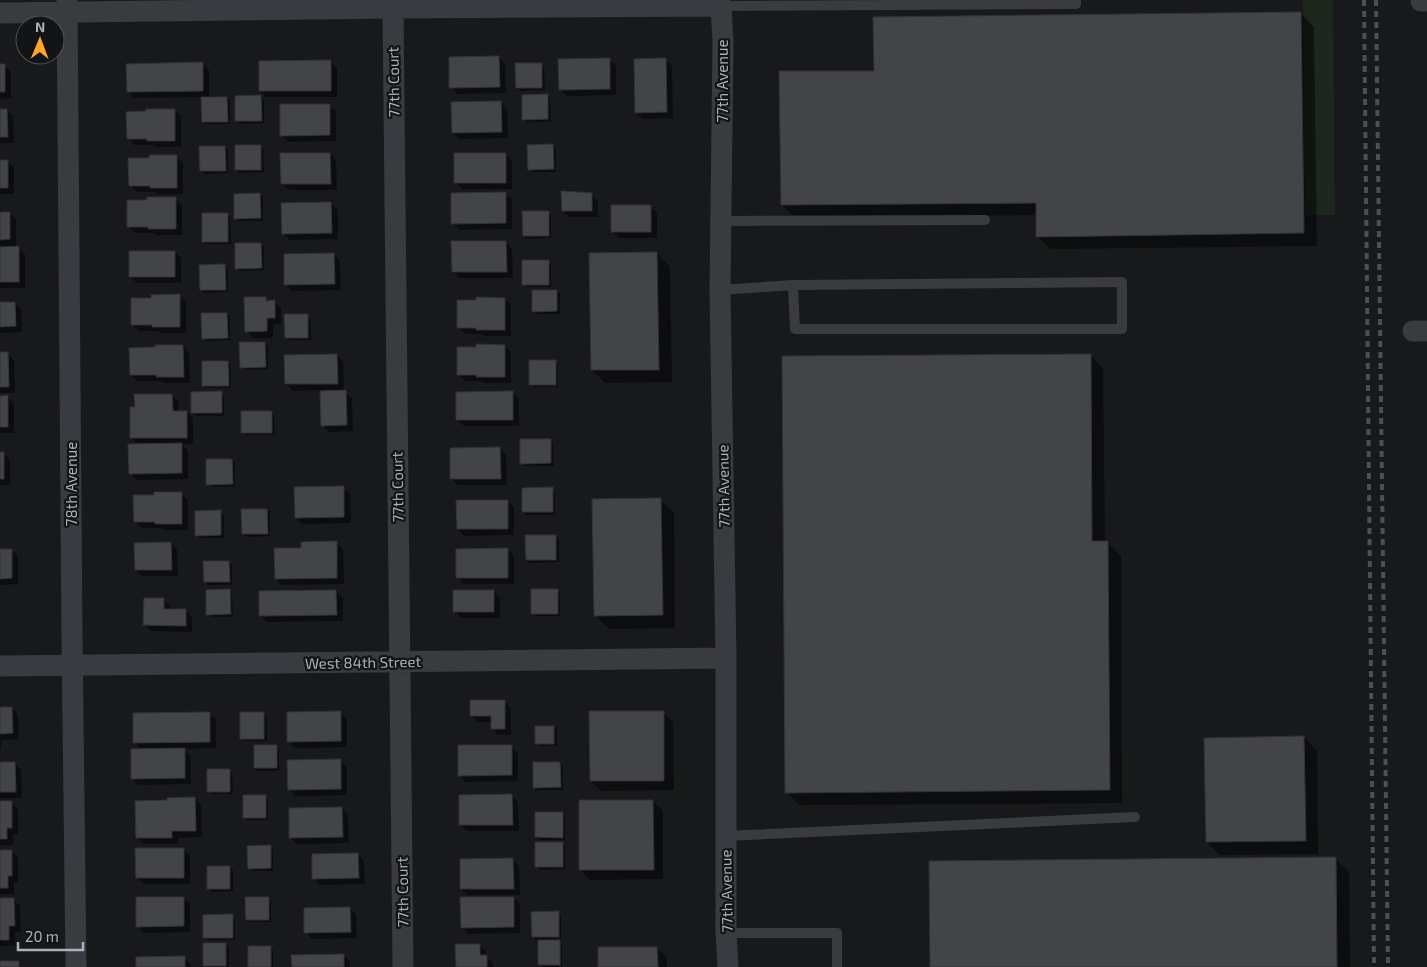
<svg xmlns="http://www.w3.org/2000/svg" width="1427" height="967" viewBox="0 0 1427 967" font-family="'Exo 2',sans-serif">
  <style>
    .green { fill: #1e271e }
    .shadow { fill: #0007 }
    .building { fill: #424448; stroke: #323337 }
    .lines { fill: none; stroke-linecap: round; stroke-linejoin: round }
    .service { stroke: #393b40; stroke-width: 10 }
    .minor { stroke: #393b40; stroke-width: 21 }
    .rail { stroke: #4c4f56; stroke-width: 4; stroke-dasharray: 6 5; stroke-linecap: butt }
    .labels { text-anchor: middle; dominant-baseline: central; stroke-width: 4.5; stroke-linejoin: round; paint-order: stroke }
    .street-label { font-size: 15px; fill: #aab1bc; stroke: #131416 }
  </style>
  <rect width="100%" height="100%" fill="#18191b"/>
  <path class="green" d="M1303,0h30l2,215h-30z"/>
  <path class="shadow" d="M1301,13l13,14 3,219 -266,3 -14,-13v-21l-242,3 -13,-13 93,-133z
    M499,57l6,7 1,29 -49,1 -6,-7z
    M609,60l7,6v29l-49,1 -7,-7z
    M665,60l7,6 1,52 -30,1 -7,-6z
    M330,61l7,7v29h-70l-7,-6z
    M203,64l6,6v28h18l3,3v23h-24l-3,-3 -1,-24 -68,1 -6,-7z
    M541,64l3,3 1,23 -25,1 -3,-3z
    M0,66h5l6,6v26l-11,1z
    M547,95l3,3 1,24h-25l-3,-3z
    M261,97l3,3v23l-24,1 -3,-3z
    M501,103l6,6 1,29 -49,1 -6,-6z
    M329,105l7,7v29l-48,1 -7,-7z
    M0,110h7l6,6 1,27h-14z
    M174,110l7,6v31h-26l-2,-2h-19l-6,-7z
    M260,146l3,3 1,23 -25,1 -3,-3z
    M553,146l3,2v24h-24l-3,-3z
    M225,147l3,3v23l-24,1 -3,-3z
    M330,154l6,6 1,30h-48l-7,-6z
    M506,154l6,7v28h-50l-6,-7z
    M176,157l7,6v31h-26l-2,-2h-18l-7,-7z
    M0,161h7l7,7v26h-14z
    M505,193l7,7v29l-53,1 -6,-7z
    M591,194l7,7v16h-28l-7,-6z
    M260,195l3,3v23h-25l-3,-3z
    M175,198l7,7v30h-26l-2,-2h-19l-6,-6 19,-26z
    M331,204l7,6v29l-48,1 -7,-6z
    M650,206l7,7v25h-38l-7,-7z
    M548,212l3,3v23l-24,1 -3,-3z
    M0,213h9l7,6v29h2l7,6v34h-25z
    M227,214l3,3 1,27h-25l-3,-3z
    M506,242l6,7 1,29h-54l-6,-6z
    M261,244l3,3v23l-24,1 -3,-3z
    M175,252l6,6v25h-44l-7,-6z
    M657,253l13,14 2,115 -67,1 -13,-13z
    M334,254l6,7 1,29 -49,1 -6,-7z
    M548,262l3,3v22h-24l-3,-3z
    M225,266l3,3v23l-24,1 -3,-3z
    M557,291l3,3v20h-24l-3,-3z
    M179,296l7,6v31h-26l-2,-2h-19l-6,-6 19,-26z
    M265,298l4,4h6l6,6v16h-8v14h-20l-7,-7z
    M505,299l6,6v31h-27l-2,-2h-17l-7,-7z
    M14,303l7,6 1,23 -22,1v-29z
    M227,314l3,3v23l-24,1 -3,-3z
    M307,315l3,3 1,22h-22l-3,-3z
    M265,343l3,3v23l-24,1 -3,-3z
    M183,346l6,7 1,30h-26l-2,-2h-25l-6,-6z
    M505,346l6,6v31h-27l-2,-2h-17l-7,-7 20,-26z
    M0,354h8l6,6 1,33h-15z
    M337,355l6,7 1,30 8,6 1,33 -24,1 -7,-7 -1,-35 -28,1 -7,-7z
    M1090,355l13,13 2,174h2l14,14 1,247 -322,2 -14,-13z
    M555,361l3,3v23h-24l-3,-3z
    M227,362l3,3 1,23h-25l-2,-3z
    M512,392l7,7v27h-55l-7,-6z
    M221,393l3,3v20h-28l-3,-3z
    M172,395l6,6 1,11h8l6,7v25h-12l7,7v28l-51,1 -7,-7 8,-28 -7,-7z
    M0,397h7l7,6v30h-14z
    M271,412l3,3 1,20h-29l-3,-3z
    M550,440l3,3 1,23h-30l-3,-3z
    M500,449l6,6 1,30h-49l-6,-6z
    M0,453h3l7,7v25h-10z
    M232,460l3,3v24h-24l-3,-3z
    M343,488l7,6 1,29 -49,1 -6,-6z
    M552,489l3,3v23h-29l-3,-3z
    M181,493l7,7v30h-25l-3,-2h-18l-7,-6 20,-26z
    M660,500l14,13 1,115 -66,1 -14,-14z
    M507,501l7,6v28l-50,1 -6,-7z
    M267,510l3,3v23l-24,1 -3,-3z
    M221,512l3,3v23h-24l-3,-2z
    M556,536l3,3v23l-29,1 -3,-3z
    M171,543l6,7 1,26h-36l-6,-6z
    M337,543l6,6 1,35 -62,1 -6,-6 26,-30z
    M0,550h11l7,6v28l-18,1z
    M508,550l6,6v28h-50l-6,-6z
    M229,562l3,3v20h-24l-3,-3z
    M229,591l3,3 1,23h-22l-3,-3z
    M336,591l7,7v23l-76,1 -6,-6z
    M494,591l6,7v20h-39l-7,-7z
    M557,591l3,3v22h-24l-3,-3z
    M163,599l7,7v4l16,1 6,6v15l-41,-1 -6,-6z
    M504,701l7,7v27h-13l-6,-7v-6h-14l-6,-6z
    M0,708h12l6,7 1,24 -18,1v9l-1,1z
    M340,712l7,7v28l-52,1 -6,-6z
    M663,712l10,10 1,68 -73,1 -10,-10z
    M209,713l7,7v28l-33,1 8,7v28l-52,1 -7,-6 10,-29 -7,-8z
    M264,713l3,3v25h-22l-3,-3z
    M554,727l3,3v16h-18l-3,-3z
    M1304,737l13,14 1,103 -98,1 -13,-13z
    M276,746l3,3v22h-21l-3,-3z
    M511,746l7,7v28l-52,1 -7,-7z
    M340,760l7,7v28l-52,1 -6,-7z
    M0,763h14l7,7 1,28h-22z
    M560,763l3,3v24h-26l-3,-3z
    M229,770l3,3 1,21h-22l-2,-3z
    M265,796l3,3v21h-21l-3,-3z
    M512,796l6,6 1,29h-52l-7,-6z
    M194,798l7,7 1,32 -24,1v6h-34l-7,-6 31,-37z
    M653,801l10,10v68l-73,1 -10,-10z
    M0,802h11l7,7v25h-5v11h-13z
    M342,808l6,7 1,28 -52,1 -7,-7z
    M562,813l3,3v24h-26l-3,-3z
    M562,843l3,3v23l-25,1 -3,-3z
    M270,847l3,3v21h-21l-3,-3z
    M183,849l7,7v28h-46l-7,-6z
    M0,851h12l6,7v24h-4v12h-14z
    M358,854l6,7 1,23 -45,1 -6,-6z
    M1335,858l14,14 1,95h-418z
    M513,860l6,6 1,29h-52l-7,-6z
    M230,867l3,3v21l-21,1 -3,-3z
    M183,898l7,6v28l-46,1 -7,-7z
    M268,898l3,3v21h-21l-3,-3z
    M514,898l6,6v29l-51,1 -7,-7z
    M0,900h14l6,6 1,26h-6v14h-15z
    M350,908l6,7 1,23 -45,1 -6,-6z
    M558,913l3,3v23h-4l3,4h-2l1,24h-17l-2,-2 -1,-25h-3l-3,-3z
    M232,916l3,3v21h-27l-3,-3z
    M561,943l1,1v23h-1z
    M226,944l3,3v20h-23l-1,-1z
    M479,945l7,7v4l7,7v4h-36z
    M270,947l3,3v17h-24z
    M657,948l10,10v9h-68z
    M344,955l6,7v5h-57z
    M184,958l7,6v3h-53z"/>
  <path class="building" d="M1301,12l3,221 -268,4v-34l-255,2 -2,-134h95l-1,-54z
    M499,56l1,31 -51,1v-31z
    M610,58v31l-51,1 -1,-31z
    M666,58l1,54 -32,1 -1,-54z
    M331,60v31h-72v-30z
    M203,62v29l-76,1 -1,-28z
    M515,63h27v25h-26z
    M0,64h5v28h-5z
    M548,94v25l-26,1v-25z
    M261,95l1,26h-27v-25z
    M201,97h26l1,25h-26z
    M501,101l1,31 -50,1 -1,-31z
    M280,104h50v31l-50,1z
    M0,109h7l1,28h-8z
    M146,109h29v32h-28v-2h-20l-1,-27 20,-1z
    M553,144l1,25 -26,1 -1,-25z
    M235,145h26v25h-26z
    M199,146h26l1,25h-26z
    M280,153h50l1,31h-50z
    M454,153h52v30h-52z
    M149,155h28v33h-27v-2h-21l-1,-28h21z
    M0,160h8v28h-8z
    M561,191l31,2v18h-30z
    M506,192v31l-55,1v-31z
    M260,193l1,25 -27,1v-25z
    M147,197h29v32h-28v-2h-21v-27h20z
    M331,202l1,31 -50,1 -1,-31z
    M611,205h40v27h-40z
    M522,211h27v25h-26z
    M0,212h10v27l-10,1z
    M202,213h26v29h-26z
    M451,241h55l1,31h-55z
    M235,243h26l1,25 -27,1z
    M19,246v36h-19v-35z
    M129,251h46v26h-46z
    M657,252l2,118h-68l-2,-117z
    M334,253l1,31 -51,1v-31z
    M522,260h27v25h-27z
    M225,264l1,26h-26l-1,-25z
    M532,290h25v21l-25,1z
    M180,294v33h-28v-2h-21v-27h20v-3z
    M244,297h22v4l9,-1v18h-8v13l-22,1z
    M476,297l29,1v32h-29v-2h-19v-28h19z
    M0,302h15l1,24 -16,1z
    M201,313h26l1,25 -26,1z
    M284,314h24v24h-23z
    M239,342h26l1,25 -26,1z
    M476,344l29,1v32h-29v-2h-19v-28h19z
    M155,345h28l1,32h-28v-2h-26l-1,-27 26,-1z
    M0,352h8l1,35h-9z
    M337,354l1,30h-53l-1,-29z
    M1091,354l1,187h16l2,249 -325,3 -3,-437z
    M529,360h27v25h-27z
    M202,361h26l1,25h-27z
    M346,390l1,35 -26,1 -1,-35z
    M222,391v22h-31v-21z
    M513,391v29h-57v-28z
    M134,394h38l1,17h14v27h-57v-31h5z
    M8,395v32h-8v-31z
    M241,411h31v22h-31z
    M520,439h31v24l-31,1z
    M182,443v30l-53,1 -1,-30z
    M500,447l1,32h-51v-31z
    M0,452h4v27h-4z
    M206,459h26l1,25 -27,1z
    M344,486v31l-49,1 -1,-31z
    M553,487v25h-31v-24z
    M154,492h28v32h-27v-2h-21l-1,-27h21z
    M661,498l2,117 -69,1 -2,-117z
    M456,500h52v29h-51z
    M241,509h26l1,25h-26z
    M221,510v25l-26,1v-25z
    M525,535h31v25h-30z
    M337,541v37l-62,1 -1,-31h27v-6z
    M171,542l1,28h-37l-1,-27z
    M508,548v30h-52v-29z
    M0,549h12v29l-12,1z
    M203,561h26l1,21h-26z
    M230,589l1,25 -25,1v-25z
    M531,589h27v25h-27z
    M336,590l1,25 -78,1v-25z
    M453,590h41v22h-41z
    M144,598h20v11h22v17l-43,-1z
    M470,700h35v29h-14v-13h-21z
    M0,707h12l1,26 -13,1z
    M341,711v30l-54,1v-30z
    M589,711h75v70h-74z
    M210,712v30l-77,1v-30z
    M240,712h24v27h-24z
    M535,726h19v18h-19z
    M1304,736l2,105 -100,1 -2,-104z
    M254,745h23v23h-23z
    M458,745h54v30l-54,1z
    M185,748v30l-54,1v-30z
    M341,759v30l-53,1 -1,-30z
    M0,762h15l1,30h-16z
    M533,762h27l1,25 -28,1z
    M207,769h23v23h-23z
    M512,794l1,31h-54v-30z
    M243,795h23v23h-23z
    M195,797l1,34h-24v7h-36l-1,-37 32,-1v-2z
    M579,800h74l1,70h-75z
    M0,801h12v27h-5v11h-7z
    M342,807l1,30 -54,1v-30z
    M535,812h28v26l-28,-1z
    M535,842h28v25h-28z
    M271,845v23l-23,1 -1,-23z
    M135,848h49v30h-48z
    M0,850h12v26h-4v12h-8z
    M358,853l1,25 -47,1v-25z
    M1336,857l1,110h-407l-1,-106z
    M513,858l1,31h-54v-30z
    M207,866h23v23h-23z
    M136,897h48v29l-48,1z
    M245,897h24v23h-23z
    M460,897h54v30l-53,1z
    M0,898h14l1,28h-6v14h-9z
    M350,907l1,25 -47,1v-25z
    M559,911v26h-27l-1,-25z
    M233,914v24h-30v-23z
    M538,940h22v25h-22z
    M203,943h23v23h-23z
    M455,944h25v11h7v12h-31z
    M248,946h23v21h-23z
    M598,947h59l1,20h-60z
    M344,954v13h-52l-1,-12z
    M185,956v11h-49v-10z
    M0,961h19v6h-19z"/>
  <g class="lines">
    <path class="service" d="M721,6l355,-2v-4
      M721,221l264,-1
      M720,290l73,-5 329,-3v47h-327l-2,-44
      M726,836l409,-19
      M726,933h111v34"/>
    <path class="minor" d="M67,0l5,636 4,331
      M1421,0v1h6
      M393,8l10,959
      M0,13l393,-5 328,-2 2,35 -3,249 6,368v275l2,34
      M1413,331h14
      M0,666l726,-8"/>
    <path class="rail" d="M1364,0l10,967
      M1376,0l12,967"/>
  </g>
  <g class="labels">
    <g class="street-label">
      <text transform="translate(722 81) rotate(-90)">77th Avenue</text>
      <text transform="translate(393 82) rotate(-91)">77th Court</text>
      <text transform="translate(71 484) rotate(-90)">78th Avenue</text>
      <text transform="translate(723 486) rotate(-91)">77th Avenue</text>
      <text transform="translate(397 487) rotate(-91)">77th Court</text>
      <text transform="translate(363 662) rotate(-1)">West 84th Street</text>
      <text transform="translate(726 891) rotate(-91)">77th Avenue</text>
      <text transform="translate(402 892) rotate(-91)">77th Court</text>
    </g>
  </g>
  <g transform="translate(40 40) rotate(1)"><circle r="24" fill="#131416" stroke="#4f5358"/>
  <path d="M0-4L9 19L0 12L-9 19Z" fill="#ffa52c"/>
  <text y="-8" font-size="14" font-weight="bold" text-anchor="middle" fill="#aab1bc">N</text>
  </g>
  <path d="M18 942v8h65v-8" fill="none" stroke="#aab1bc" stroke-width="2.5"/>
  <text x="25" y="942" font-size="15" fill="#aab1bc" stroke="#131416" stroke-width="4" paint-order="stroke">20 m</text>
</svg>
